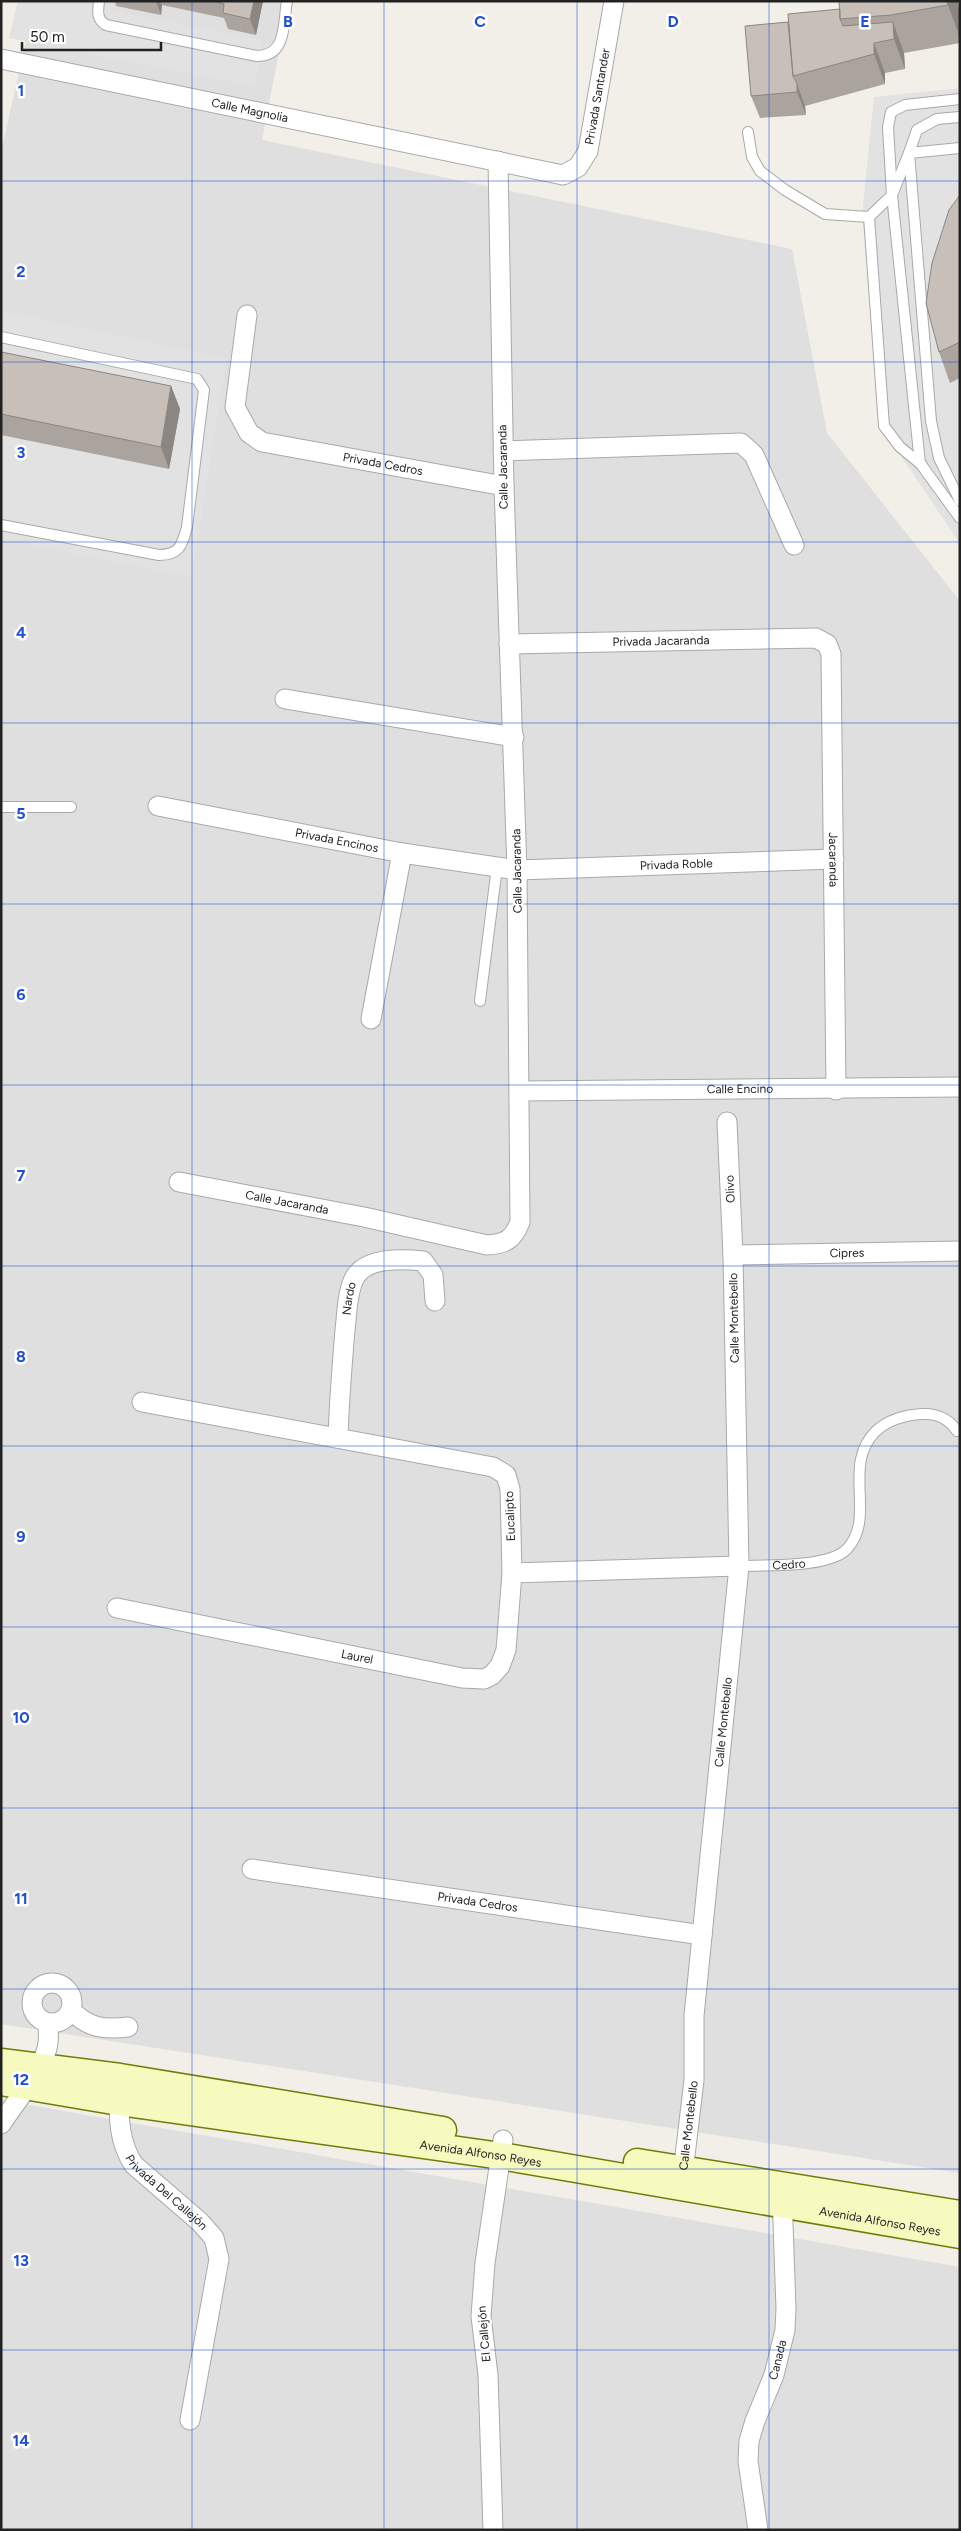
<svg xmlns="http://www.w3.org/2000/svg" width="961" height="2531" viewBox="0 0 961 2531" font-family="Figtree,sans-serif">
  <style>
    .residential { fill: #e0dfdf }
    .parking { fill: #e2e2e2 }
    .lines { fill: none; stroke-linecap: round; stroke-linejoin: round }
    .lane-casing { stroke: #a9a9a9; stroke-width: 12 }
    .street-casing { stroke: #a9a9a9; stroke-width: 21 }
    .secondary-casing { stroke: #707d05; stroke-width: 29 }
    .lane { stroke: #fff; stroke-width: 10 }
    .street { stroke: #fff; stroke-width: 19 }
    .secondary { stroke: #f7fabf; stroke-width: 26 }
    .wall { fill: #aba49e }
    .shaded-wall { fill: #8b8681 }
    .building { fill: #c7bfb8; stroke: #8b8681 }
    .grid { fill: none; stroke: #1d4ed8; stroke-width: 1; stroke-opacity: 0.55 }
    .labels { text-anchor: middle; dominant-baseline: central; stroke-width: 5; stroke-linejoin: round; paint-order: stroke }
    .street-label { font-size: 12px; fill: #222; stroke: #fff }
    .grid-label { font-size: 16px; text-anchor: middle; font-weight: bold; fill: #1d4ed8; stroke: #fff; stroke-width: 5; stroke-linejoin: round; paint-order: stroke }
  </style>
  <rect width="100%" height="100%" fill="#f2efe9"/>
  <path class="residential" d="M35,1h254l-27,139 530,109 35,184 133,168v1572l-959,-149v-1872z
    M1,2100l959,167v263h-959z"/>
  <path class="parking" d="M18,1h95l-1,10 151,29 -8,46 -246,-48z
    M960,88v456l-79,-118 -19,-212 12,-117z
    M1,311l226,48 -36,218 -190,-39z"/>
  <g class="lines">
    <defs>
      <g id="lane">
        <path d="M99,1c-1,10 -3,18 7,24l151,31c30,0 26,-32 30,-55"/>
        <path d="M960,99l-55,6 -14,7 -3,15 4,68 28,268 40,55"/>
        <path d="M960,117l-23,2 -20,11 -8,23 22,268 8,37 21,43"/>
        <path d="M748,132l4,25 8,14 25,19 40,24 44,3 23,-22 17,-42 51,-5"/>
        <path d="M869,217l15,209 16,21 22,18"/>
        <path d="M1,337l196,42 7,11 -17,137c-5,18 -7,28 -28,28l-158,-30"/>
        <path d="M1,807h70"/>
        <path d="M480,1001l17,-134"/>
        <path id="s1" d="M739,1566c25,-1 90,2 108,-17 30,-32 -6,-84 29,-118 12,-11 29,-16 46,-17 14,-1 27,5 35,17"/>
      </g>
      <g id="street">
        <path id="s2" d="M1,59l562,116 15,-8 10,-16 26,-150"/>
        <path id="s3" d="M247,315l-12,92 14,26 13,9 242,44"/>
        <path d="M503,451l238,-8 13,12 40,90"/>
        <path id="s4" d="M509,644l307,-6 11,6 4,10 5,436"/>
        <path d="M285,699l229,38"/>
        <path id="s5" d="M158,806l244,47 115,17 317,-11"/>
        <path d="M371,1019l31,-166"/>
        <path id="s6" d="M521,1091l439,-4"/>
        <path id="s7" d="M179,1182l185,35 123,28c18,-1 26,-5 33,-23l-3,-352 -13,-384 -6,-325"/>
        <path id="s8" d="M733,1255l227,-4"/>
        <path id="s9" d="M338,1438c1,-36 4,-72 7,-108 2,-16 2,-39 10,-53 12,-20 49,-18 68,-16l10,14 2,26"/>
        <path d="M512,1573l227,-7"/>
        <path id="s10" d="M117,1608l345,70 22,1 8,-4 8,-9 6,-16 6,-77 -2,-84 -4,-14 -13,-8 -351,-65"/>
        <path id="s11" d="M252,1869l450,66"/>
        <circle cx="52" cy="2003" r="20"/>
        <path d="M71,2010c17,18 33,20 57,17"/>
        <path id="s12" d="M120,2091c-2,26 -1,52 14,74l66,57 14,16 5,21 -29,161"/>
        <path d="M1,2124c13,-20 45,-58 47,-81 1,-7 0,-14 0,-20"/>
        <path id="s13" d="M682,2181l12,-101v-64l45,-450 -6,-311 -6,-133"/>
        <path d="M493,2530l-5,-155 -7,-59 4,-53 18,-123"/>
        <path id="s14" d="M758,2530l-10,-69 1,-20 6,-20 19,-46 11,-45 1,-21 -4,-115"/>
      </g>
      <g id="secondary">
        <path d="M1,2062l119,15 323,53"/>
        <path id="s15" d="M1,2082l118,20 382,54 459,79"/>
        <path d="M637,2162l323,52"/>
      </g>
    </defs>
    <use href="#lane" class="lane-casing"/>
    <use href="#street" class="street-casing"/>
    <use href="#secondary" class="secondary-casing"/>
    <use href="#lane" class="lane"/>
    <use href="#street" class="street"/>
    <use href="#secondary" class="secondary"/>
  </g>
  <path class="wall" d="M115,1h148l-7,34 -28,-6 -4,-11 -62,-13 -1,10 -45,-9z
    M839,1h119l2,24v18l-56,10 1,16 -20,4v11l-80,22 1,9 -46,3 -9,-22 37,-74 52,-13z
    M960,195v183l-10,5 -11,-31z
    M1,352l170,34 9,23 -11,60 -168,-34z"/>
  <path class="shaded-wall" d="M156,1h4l2,4 -1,10z
    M254,1h9l-7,34 -6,-16z
    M947,1h11l2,24v13l-12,-33z
    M893,22l11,31 1,16 -11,-30z
    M874,43l11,30v11l-11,-30z
    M797,84l8,22 1,9 -9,-23z
    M171,386l9,23 -11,60 -8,-22z"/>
  <path class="building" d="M213,1h41l-4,18 -27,-6 1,-9z
    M839,1h108l1,4 -57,10 -51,4z
    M840,9v10l3,7 50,-4 1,17 -20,4v11l-81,22 -5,-62z
    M788,22l5,54 4,8v8l-46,4 -6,-70z
    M960,195v147l-21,10 -13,-49 6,-40 17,-53z
    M1,352l170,34 -10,61 -160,-33z"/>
  <path class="grid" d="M192,1v2529M384,1v2529M577,1v2529M769,1v2529M1,181h959M1,362h959M1,542h959M1,723h959M1,904h959M1,1085h959M1,1266h959M1,1446h959M1,1627h959M1,1808h959M1,1989h959M1,2169h959M1,2350h959"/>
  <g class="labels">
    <g class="street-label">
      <text stroke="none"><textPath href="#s2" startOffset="665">Privada Santander</textPath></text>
      <text stroke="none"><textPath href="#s2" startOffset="254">Calle Magnolia</textPath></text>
      <text stroke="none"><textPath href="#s3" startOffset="261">Privada Cedros</textPath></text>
      <text transform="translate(503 467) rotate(-91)">Calle Jacaranda</text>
      <text stroke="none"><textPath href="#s4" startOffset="152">Privada Jacaranda</textPath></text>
      <text stroke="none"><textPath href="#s5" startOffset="182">Privada Encinos</textPath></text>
      <text stroke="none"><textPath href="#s4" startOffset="536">Jacaranda</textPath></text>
      <text stroke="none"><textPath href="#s5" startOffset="524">Privada Roble</textPath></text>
      <text transform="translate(517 871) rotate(-91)">Calle Jacaranda</text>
      <text stroke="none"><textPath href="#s6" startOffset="219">Calle Encino</textPath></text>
      <text transform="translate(730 1189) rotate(-93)">Olivo</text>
      <text stroke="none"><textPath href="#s7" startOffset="110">Calle Jacaranda</textPath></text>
      <text stroke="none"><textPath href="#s8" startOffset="114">Cipres</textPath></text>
      <text stroke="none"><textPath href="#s9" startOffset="140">Nardo</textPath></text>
      <text transform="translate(734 1318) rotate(-91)">Calle Montebello</text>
      <text transform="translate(510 1516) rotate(-92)">Eucalipto</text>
      <text stroke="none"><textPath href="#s1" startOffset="50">Cedro</textPath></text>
      <text stroke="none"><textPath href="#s10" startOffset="245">Laurel</textPath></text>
      <text stroke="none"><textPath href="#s13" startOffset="461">Calle Montebello</textPath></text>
      <text stroke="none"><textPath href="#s11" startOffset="228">Privada Cedros</textPath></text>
      <text stroke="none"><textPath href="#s13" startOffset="56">Calle Montebello</textPath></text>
      <text stroke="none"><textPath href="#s15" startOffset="485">Avenida Alfonso Reyes</textPath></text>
      <text stroke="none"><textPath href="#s12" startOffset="119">Privada Del Callejón</textPath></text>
      <text stroke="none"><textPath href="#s15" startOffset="890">Avenida Alfonso Reyes</textPath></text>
      <text transform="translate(484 2334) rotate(-95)">El Callejón</text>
      <text stroke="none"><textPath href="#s14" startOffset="176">Canada</textPath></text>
    </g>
  </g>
  <g class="grid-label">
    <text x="288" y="27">B</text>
    <text x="480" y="27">C</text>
    <text x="673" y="27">D</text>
    <text x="865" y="27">E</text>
    <text x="21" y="96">1</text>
    <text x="21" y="277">2</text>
    <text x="21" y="458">3</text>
    <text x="21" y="638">4</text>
    <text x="21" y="819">5</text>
    <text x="21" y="1000">6</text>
    <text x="21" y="1181">7</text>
    <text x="21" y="1362">8</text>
    <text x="21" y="1542">9</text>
    <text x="21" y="1723">10</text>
    <text x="21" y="1904">11</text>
    <text x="21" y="2085">12</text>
    <text x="21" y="2266">13</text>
    <text x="21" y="2446">14</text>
  </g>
  <rect width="961" height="2531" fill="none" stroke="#222222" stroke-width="5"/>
  <path d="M22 42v8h139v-8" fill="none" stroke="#222222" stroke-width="2.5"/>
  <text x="30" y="42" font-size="15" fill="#222222" stroke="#ffffff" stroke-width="4" paint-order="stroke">50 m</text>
</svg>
